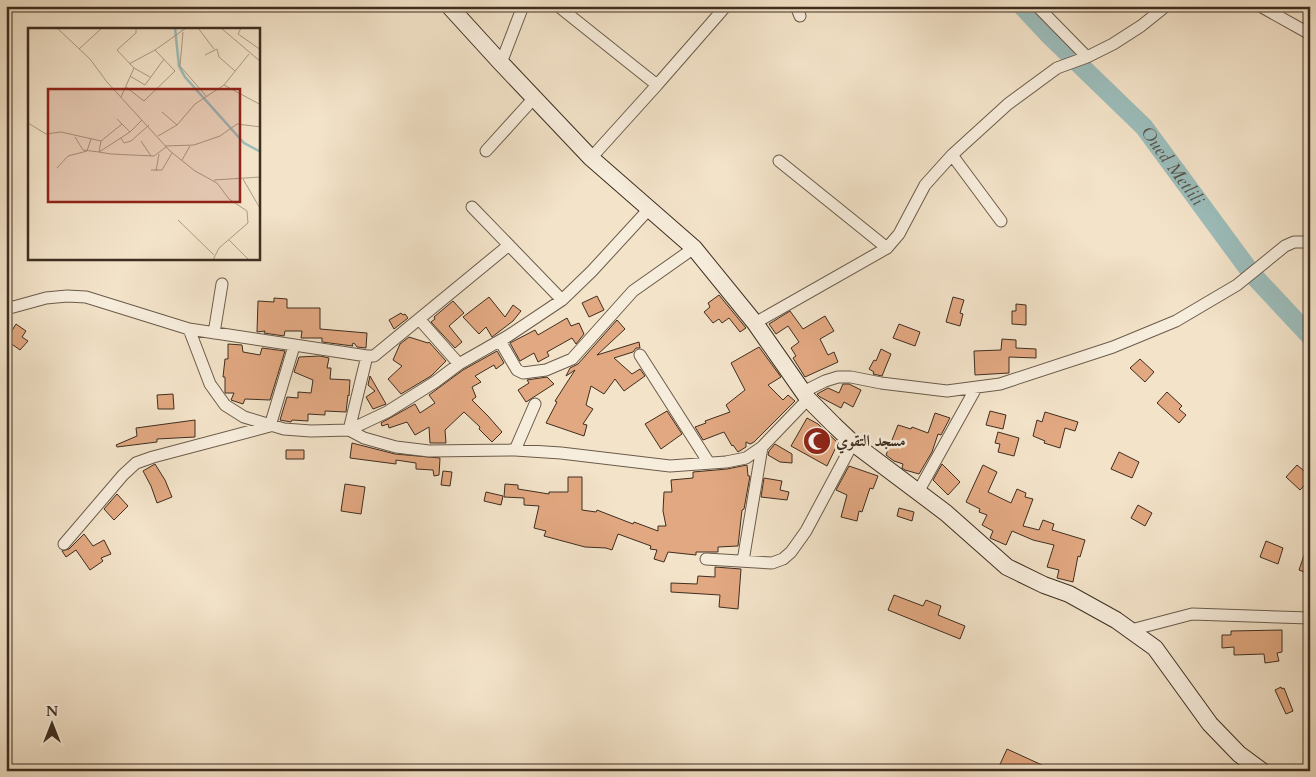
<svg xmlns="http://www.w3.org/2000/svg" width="1316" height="777" viewBox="0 0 1316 777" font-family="Cardo,Amiri,serif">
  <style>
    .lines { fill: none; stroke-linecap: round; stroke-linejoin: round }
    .river { stroke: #9cbdbb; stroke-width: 19 }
    .building { fill: #e2a881; stroke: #3e2e20 }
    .minor-casing { stroke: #6b5b4a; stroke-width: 13 }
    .secondary-casing { stroke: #3e2e20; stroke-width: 18 }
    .minor { stroke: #f7eddc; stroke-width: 11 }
    .secondary { stroke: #f7eddc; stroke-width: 16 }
    .labels { text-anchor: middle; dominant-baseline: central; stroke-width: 5; stroke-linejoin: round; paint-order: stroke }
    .poi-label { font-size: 16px; font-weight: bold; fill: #3e2e20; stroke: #f7eddc; text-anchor: start }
    .water-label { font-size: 18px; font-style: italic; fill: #565247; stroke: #f7eddc }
    .inset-river { fill: none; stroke: #9cbdbb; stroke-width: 2.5 }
    .inset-road { fill: none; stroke: #ab9b85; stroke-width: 1 }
    .view { fill: #8f2418; fill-opacity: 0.15; stroke: #8f2418; stroke-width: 2.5 }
    .inset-edge { fill: none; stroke: #3e2e20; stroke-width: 2.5 }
  </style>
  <rect width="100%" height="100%" fill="#f3e3c9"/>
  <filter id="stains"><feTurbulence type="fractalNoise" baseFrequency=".004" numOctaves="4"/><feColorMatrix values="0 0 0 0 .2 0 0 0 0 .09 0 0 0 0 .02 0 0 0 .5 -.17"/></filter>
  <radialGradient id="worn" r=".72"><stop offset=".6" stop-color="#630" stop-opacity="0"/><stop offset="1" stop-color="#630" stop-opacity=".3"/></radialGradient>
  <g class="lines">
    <path class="river" id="s1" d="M1022,6l28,30 94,91 108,147 58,62"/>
  </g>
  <path class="building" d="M719,295l27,33 -6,4 -11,-14 -7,5 -3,-4 -6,4 -9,-11 6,-5 -2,-4z
    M597,296l7,14 -15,7 -7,-14z
    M489,297l16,20 8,-12 8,6 -8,10 -21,16 -6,-10 -7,7 -16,-17z
    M953,297l11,3 -4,13 3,1 -3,12 -14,-4z
    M274,298l13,1v9h33v21l47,4 -1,15 -9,-1 -3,-4 -2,1 1,2 -31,-4v-4h-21l1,-7h-17l-1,5 -20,-3 1,-2 -8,1 1,-31 16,1z
    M453,301l11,12 -15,13 13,16 -7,6 -24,-26 4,-3 -1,-2z
    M1016,304l10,1v20l-14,-1v-13h4z
    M790,311l13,18 22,-13 9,15 -14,8 8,16 6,-3 4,10 -33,15 -12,-19 3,-2 -5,-8 8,-6 -11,-16 -12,8 -7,-10z
    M401,313l2,2 2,-1 3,4 -14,11 -5,-9z
    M567,318l4,8 8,-3 5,11 -8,10 -4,-6 -25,14 2,4 -11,6 -4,-9 -14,8 -10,-18 25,-13 3,5z
    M617,320l8,9 -28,26 42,-13 1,6h-4l-3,4 -19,6 18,16 8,-5 5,7 -21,15 -9,-12 -11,15 -13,-8 -5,19 7,4 -10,15 4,1 -3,11 -38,-13 11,-21 -2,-1 20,-31 -9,6 4,-8 8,-4z
    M16,324l10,7 -4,6 6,4 -8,9 -14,-10z
    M899,324l21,8 -5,14 -22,-8z
    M409,337l19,6 1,-1 17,19 -15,15 -30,18 -13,-15 14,-13 -9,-6 7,-16z
    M1002,339l14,1v8l20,1v9l-27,-1v16l-34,2 -1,-24 27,-1z
    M228,344l14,1 1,7 17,3 2,-7 23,3 -15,49 -25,-1 -2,5 -12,-4 3,-7h-9v-16h-2l2,-18h3z
    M759,347l22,30 -13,8 15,15 5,-5 7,6 -41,41 -4,2 -4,-2v5l-8,5 -5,-7 -1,1 -8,-14 -21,8 -8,-13 11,-4 -1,-2 25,-9 -4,-7 19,-15 -14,-27z
    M881,349l10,5 -9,22 -9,-2 1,-2 -5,-3 5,-9 2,1z
    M497,351l7,12 -8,6 -2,-4 -19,11 6,6 -9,5 4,10 -4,3 16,16 14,16 -10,10 -13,-13 1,-2 -16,-15 -19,18 1,13h-16l-1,-16 -14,8 -8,-13 -18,6 -1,-4 -6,2 -1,-3 34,-19 5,9 15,-10 -6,-8 34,-25z
    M320,356l9,2 -2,10h4l-1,11 20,1 -1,16 -1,-1 -2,17 -21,-1v4l-17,-1v7l-16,-1 -1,2 -11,-2 7,-23 11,1v-6l13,1 2,-13 -19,-8 5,-15z
    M1140,359l14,13 -9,10 -15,-14z
    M370,376l16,28 -13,5 -7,-12 9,-6 -7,-6z
    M547,377l7,7 -28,18 -8,-12 11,-7 -2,-3z
    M843,384h6l12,6 -8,17 -9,-5 -3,6 -21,-11 -3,-3 11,-6 11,5z
    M1167,392l15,14 -3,3 7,6 -7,8 -22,-20z
    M173,394l1,15h-16l-1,-14z
    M667,411l15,23 -21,15 -16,-25z
    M990,411l16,4 -3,14 -17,-4z
    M1045,412l33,10 -3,9 -10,-3 -5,20 -16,-5 1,-2 -12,-5 4,-16 5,2z
    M935,413l15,5 -9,17 -3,-1 -6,18 -13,22 -14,-4 -3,-2 1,-4 -9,-3 -8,-6 12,-30 13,4 1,-2 16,6z
    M807,418l11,6 20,19 -11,23 -36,-20z
    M195,420v17l-38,2v3l-40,5 -1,-2 21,-9 -1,-8z
    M998,432l21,6 -5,18 -16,-4 2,-8 -5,-1z
    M352,443l43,11 45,4 -1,17 -5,1 -1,-6 -17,-1v-6l-20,-3v4l-46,-6z
    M775,444l17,10v9l-12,-1 -12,-7 1,-4z
    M286,450h18v9h-18z
    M1119,452l20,10 -7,16 -21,-9z
    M155,464l10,16 7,17 -15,6 -6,-17 -8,-15z
    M942,464l18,18 -12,13 -15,-15z
    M747,465l1,11h2l-6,33 -2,1 -4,36 -20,1v5h-22v3l-28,-3 -4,10 -10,-3 3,-9 -7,-1 1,-3 -33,-12 -6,16 -6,-2 -21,-1 -41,-11 2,-5 -12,-3 5,-22 -15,-1v-7l-20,-1 1,-13 13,1v4l31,5v-2h19v-15h14v33l14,2 1,-2 36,14 1,-2 24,9v-5h8l-3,-15 1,-19h8l-1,-12 22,-2v-6l34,-3z
    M983,465l14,7 -9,20 23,11 6,-14 9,4 -1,4 8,2 -10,27 16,4 4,-10 11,4 -2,6 33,10 -5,17 -2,-1 -5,26 -16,-4 2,-8 -12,-3 7,-22 -21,-5 -21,-9 -6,14 -16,-7 3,-7 -11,-6 5,-10 -8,-3 1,-3 -14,-7z
    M1297,465l13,11v3l-10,11 -14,-13z
    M849,466l29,10 -5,13 -3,-1 -8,24 -3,-1 -2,10 -16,-4 6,-22 -11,-5z
    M443,471l9,1 -2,14 -9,-1z
    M764,478l18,3 -2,9 9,2 -2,8 -26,-3z
    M345,484l20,3 -4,27 -20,-3z
    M486,492l17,4 -2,9 -17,-4z
    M117,494l11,12 -14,14 -10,-11z
    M1138,505l14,8 -7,13 -14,-8z
    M899,508l15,4 -2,9 -15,-5z
    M84,534l9,12 11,-6 7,14 -10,4 2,3 -13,9 -14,-20 -10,7 -4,-6 7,-2z
    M1266,541l17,7 -5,16 -18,-7z
    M1308,544h2v30l-11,-4z
    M715,567l26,2 -3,40 -19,-2 1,-12 -49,-3v-9l26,1 1,-8 17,1z
    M894,595l29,11 3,-6 15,6 -3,9 27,11 -5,13 -72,-29z
    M1282,630v22l-5,1 2,8 -14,2 -1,-9 -30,1v-8l-12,1v-13h9v-4z
    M1281,687l1,2 2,-1 9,23 -7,3 -11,-24z
    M1007,749l48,22h-58z"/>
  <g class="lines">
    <defs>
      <path id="minor" d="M558,6l99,79 69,-79
        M796,6l4,10
        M1037,6l50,51
        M1260,6l50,28
        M501,63l22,-57
        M486,151l48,-53
        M952,155l49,66
        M591,158l66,-73
        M779,161l108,87
        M472,207l90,93
        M6,309l40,-11 21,-2 19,1 103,32 178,27h7l135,-111
        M419,319l40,45
        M755,323l132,-75 12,-14 26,-49 27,-30 56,-51 49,-36 30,-11 26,-13 28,-18 25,-20
        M189,329l21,55 15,21 19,12 40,12 27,2 38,-1 38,-18 48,-30 24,-18 49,-28 54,-36 30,-29 57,-62
        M214,333l8,-49
        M500,341l17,29 6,3 23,-3 26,-11 61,-68 61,-43
        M640,355l69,108
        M367,356l-18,74 15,8 32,9 33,4 86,-1 46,3 109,13 56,-4 20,-4 16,-11 46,-48
        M803,392l22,-11 13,-4h13l30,6 66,8 53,-7 113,-37 63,-26 61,-36 48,-39 9,-4h16
        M515,450l20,-46
        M918,492l58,-104
        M64,544l59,-69 13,-12 17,-6 117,-31 24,-80
        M706,559l66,4 11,-4 8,-7 15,-21 47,-88
        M743,561l19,-114
        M1131,630l61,-16 118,4"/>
      <path id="secondary" d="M449,6l52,57 90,95 103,90 61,75 53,76 26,26 19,18 93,70 61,54 37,18 25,9 47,26 39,28 55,76 29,30 23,17"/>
    </defs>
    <use href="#minor" class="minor-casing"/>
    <use href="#secondary" class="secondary-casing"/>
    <use href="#minor" class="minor"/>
    <use href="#secondary" class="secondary"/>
  </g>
  <defs>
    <symbol id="mosque-disc" viewBox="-11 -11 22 22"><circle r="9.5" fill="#8f2418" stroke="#f7eddc"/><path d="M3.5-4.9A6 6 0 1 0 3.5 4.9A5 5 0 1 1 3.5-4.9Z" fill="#fff"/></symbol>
  </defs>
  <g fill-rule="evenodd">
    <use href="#mosque-disc" x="801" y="425" width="32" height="32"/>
  </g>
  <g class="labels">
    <g class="poi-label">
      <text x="836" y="441">مسجد التقوي</text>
    </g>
    <g class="water-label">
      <text stroke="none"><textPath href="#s1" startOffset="220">Oued Metlili</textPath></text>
    </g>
  </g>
  <g transform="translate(28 28)">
    <rect width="232" height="232" fill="#f3e3c9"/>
    <path class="inset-river" d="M147,0l4,38 6,11 59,66 17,9"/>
    <path class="inset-road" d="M29,0l33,31 17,23 63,69 25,20 22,12 12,16 18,12 1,12 -29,25 -6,12M170,0l16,21M193,0l40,34M213,0l-3,6 23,16M155,4l-3,34 27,31M51,21l23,-21M127,22l31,-22M177,27l12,-6 2,8 16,14M106,40l16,9M102,48l15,9 19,-26M196,57l37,20M98,59l18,14 31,-30 -20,-21 -26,14M93,69l13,-29 -17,-18 19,-17v-5M134,84l15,13M89,91l13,13M0,95l18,11 15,-2 40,9 21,-17M130,108l19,-11 18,-21 29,-19 25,-31M47,109l8,13 16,2 31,-20 12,-12M93,110l3,5 7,-2 18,-16M73,113l-2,11 12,2 43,2 12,-9M113,113l10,15M137,118l29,-1 26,-9 17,-12 24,3M154,132l8,-14M29,140l11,-12 19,-5 4,-12M123,142h11l10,-17M128,143l3,-17M215,151l18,31M186,152l47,-3M150,192l36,35M201,212l20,20"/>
    <path class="view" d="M20,61h192v113h-192z"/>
    <rect width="232" height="232" class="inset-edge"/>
  </g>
  <rect width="1316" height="777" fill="none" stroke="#f3e3c9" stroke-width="25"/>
  <rect x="8" y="8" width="1301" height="762" fill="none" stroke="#3e2e20" stroke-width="2.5"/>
  <rect x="12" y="12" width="1291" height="752" fill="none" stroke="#3e2e20"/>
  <g transform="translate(52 724)" stroke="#f7eddc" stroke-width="4" paint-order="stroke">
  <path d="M0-4L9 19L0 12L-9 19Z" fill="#3e2e20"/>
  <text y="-8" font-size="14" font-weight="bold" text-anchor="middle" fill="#3e2e20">N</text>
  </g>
  <rect width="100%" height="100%" filter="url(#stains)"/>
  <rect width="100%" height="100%" fill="url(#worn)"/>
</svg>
